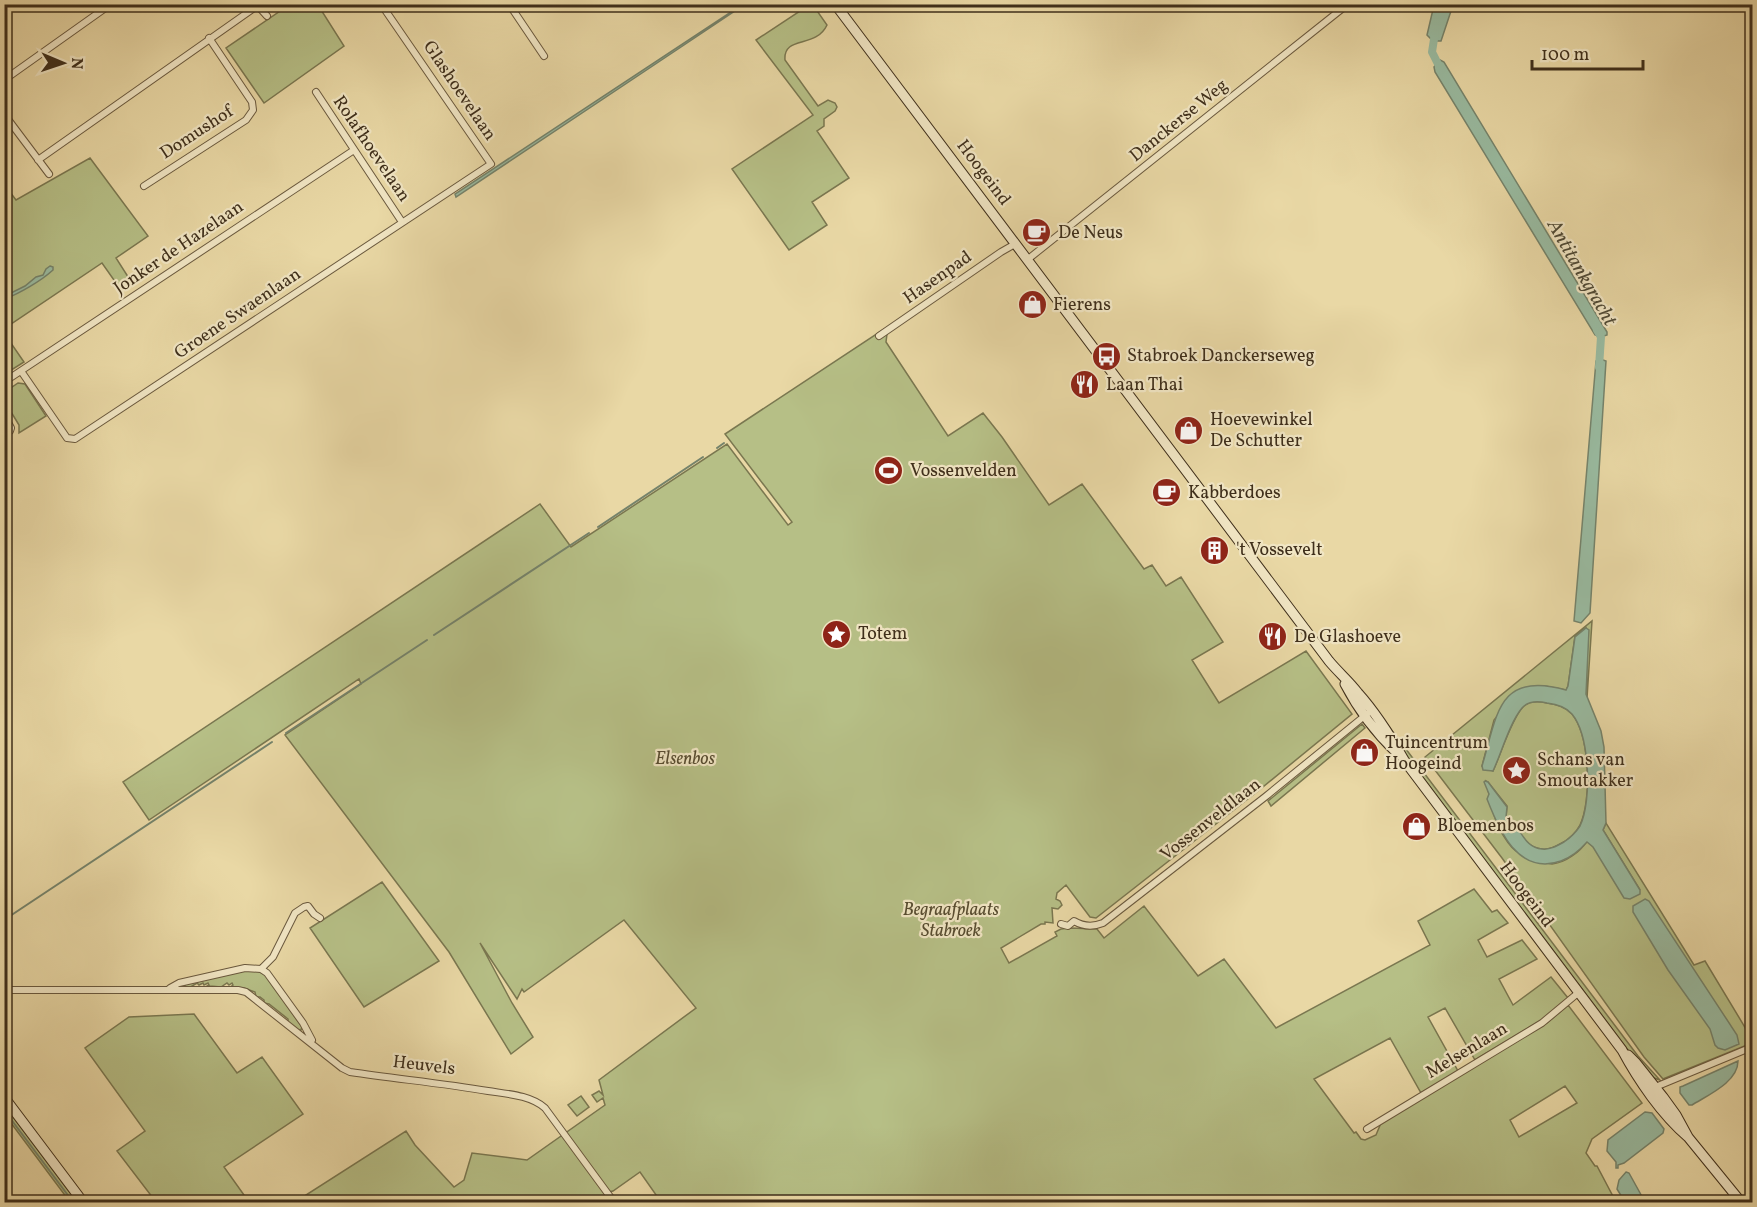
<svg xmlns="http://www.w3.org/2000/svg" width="1757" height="1207" viewBox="0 0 1757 1207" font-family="Vollkorn,serif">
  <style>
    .green { fill: #b6bf86; stroke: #7a7750; stroke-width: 1.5; fill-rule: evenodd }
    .water { fill: #99bba1; stroke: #75836b; stroke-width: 1.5 }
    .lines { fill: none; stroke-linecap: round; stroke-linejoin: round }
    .stream { stroke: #75836b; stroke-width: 2 }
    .canal { stroke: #99bba1; stroke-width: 8 }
    .street-casing { stroke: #6a593e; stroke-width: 8 }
    .secondary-casing { stroke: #3f2f1b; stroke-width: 11 }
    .street { stroke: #f1e6c4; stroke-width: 6 }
    .secondary { stroke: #f1e6c4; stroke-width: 9 }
    .labels { text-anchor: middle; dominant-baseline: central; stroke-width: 4.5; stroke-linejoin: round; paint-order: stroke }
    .street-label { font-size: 18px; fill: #3f2f1b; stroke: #f1e6c4 }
    .poi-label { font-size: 18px; fill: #3f2f1b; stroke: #f1e6c4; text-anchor: start }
    .park-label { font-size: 18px; font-style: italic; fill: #574c30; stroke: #f1e6c4 }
    .water-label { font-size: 20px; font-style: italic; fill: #514b36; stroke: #f1e6c4 }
  </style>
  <rect width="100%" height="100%" fill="#e9d8a5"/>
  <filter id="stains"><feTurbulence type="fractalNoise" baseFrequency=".00333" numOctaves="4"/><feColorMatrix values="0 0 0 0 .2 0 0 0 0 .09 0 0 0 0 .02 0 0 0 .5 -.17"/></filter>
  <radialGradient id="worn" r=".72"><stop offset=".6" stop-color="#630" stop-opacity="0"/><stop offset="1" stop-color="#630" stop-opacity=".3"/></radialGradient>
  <path class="green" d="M289,5h29l26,41 -80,57 -38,-55z
    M809,5h4l14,20c-11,24 -44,10 -42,35l33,46 10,-6 7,3 2,4 -2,4 -11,8v7l-7,5 32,47 -37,24 15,23 -38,25 -57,-81 81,-54 -57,-75z
    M90,158l58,78 -32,22 16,25 -11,7 -19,-27 -97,65 -1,-144 12,16z
    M884,329l3,5 -1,8 62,94 35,-23 19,24 47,68 33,-21 62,85 8,-4 14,21 15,-9 42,65 -31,18 27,43 87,-52 46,63 -94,77 -162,127 -6,-1 -24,-32 -9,8 -1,6 4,2 2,4 -4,4 -6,-1 1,15 -8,-1v2h-4l-40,24 8,15 48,-27 -2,-4 6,-3 9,-1 27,1 7,9 40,-32 54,70 26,-17 52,69 154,-83 -12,-24 56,-32 18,23 5,-2 11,13 -30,17 9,17 35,-17 15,19 -38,20 14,26 38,-28 17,21 -23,20 -70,42 -30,-52 -17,9 30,54 -37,22 -31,-55 -76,41 40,54 2,-1 5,7 4,1 11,-5 5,-12 166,-100 21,-18 74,98 -50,36 -6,14 9,13h2l19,36h-955l-21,-30 -27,19 -9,2 7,9h-316l111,-71 9,14 39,42 10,-7 8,-27 55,7 78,-55 -2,-7 -6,4 -5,-7 7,-4 4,4 -4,-15 97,-72 -72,-88 -100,72 -2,-3 -5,10 -37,-56 32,60 21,34 -22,17 -62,-102 -164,-217 76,-51 -2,-5 -210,141 -26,-38 417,-278 31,43 156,-103 61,81 4,-3 -67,-88zM1565,1086l12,17 -58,34 -9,-17z
    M4,333l20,29 -19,12h-1z
    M18,383l7,1 21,32 -27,17v-8l-14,-23v-10z
    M1592,621l-5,77 -1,-70 -11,8 -7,50 -2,4 -21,-4 -25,3 -26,31 -12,46 11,5c8,-17 17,-49 29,-63 6,-7 16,-7 25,-5 9,1 19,4 25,11 18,22 20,86 8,111 -4,8 -12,15 -20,19 -8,5 -17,7 -26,3 -11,-5 -20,-21 -28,-30l1,-11 -19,-24 -2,-1c5,20 7,40 19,57 9,15 18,18 34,22 4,1 10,4 13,4 13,-1 28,-12 35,-23l53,49 -37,-60 3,-7 88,142 11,-4 41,68 6,14 -89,36 -19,-22 -142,-199 -77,-101z
    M1362,724l3,4 -94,78 -3,-5z
    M1387,724l251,332 22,24 -9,-3 -23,-27 -231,-307z
    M382,882l57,79 -75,46 -54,-79z
    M247,969l11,2 8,4 36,52 -1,3h-3l-10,-8v-3l-19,-15 -5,-1v-3l-4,-3h-4l-1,-5 -11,-4h-15l4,-3 -1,-2 -3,2 -2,-2 -6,4 -11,-1 -2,2h-4l5,-3 -1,-2 -4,2 -1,-2 -4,2 -2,-2 -8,5 -4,-1v-3z
    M194,1014l43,59 25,-16 41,57 -79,53 25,35h-93l-39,-51 28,-20 -60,-83 44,-31z
    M581,1096l8,11 -12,9 -9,-11z
    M4,1105l73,97h-7l-65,-87z"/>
  <path class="water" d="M1434,5h19l-12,36h-8l-6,-6z
    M734,10l1,1 -279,186 -1,-3z
    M1440,60l4,2 163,270v3l-6,2 -6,-2 -160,-263 -1,-5z
    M50,266l3,1v3c-12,11 -33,23 -48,29v-3l20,-10 11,-9 7,-2 3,-6z
    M1600,359l6,2 -16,252 -9,10 -7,-2 22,-260z
    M1586,628l3,2 -3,64 15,37 3,16 2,76 -3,7 37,60v4l-10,5 -6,-1 -31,-51 -6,-5c-7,8 -15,15 -26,19 -43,15 -62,-31 -74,-62l2,-5 -5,-12 1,-1 3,1 19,25 -1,10c15,8 17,31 36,32 8,1 15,-3 22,-7 6,-4 12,-10 16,-16 12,-25 10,-90 -8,-112 -6,-7 -16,-10 -25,-11 -9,-2 -19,-2 -25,5 -12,14 -21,46 -29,63l-10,-1 -1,-4c15,-49 15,-96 84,-76l2,-4 7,-49z
    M1645,899l4,2 88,134 2,9 -14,6 -7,-2 -3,-3 -5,-16 -42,-59 -35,-58v-6z
    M1738,1061c0,21 -30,34 -46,44h-3l-9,-12v-6l3,-1z
    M1645,1112l7,1 12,16 -1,4 -39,30 -6,2v3h-2v-6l-9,-11 1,-11z
    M1626,1172l3,1 16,29h-20l-8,-13 2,-9z"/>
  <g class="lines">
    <path class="stream" d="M717,448l7,-5
      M598,527l105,-70
      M434,635l155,-102
      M286,733l141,-93
      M4,920l268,-178
      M4,1110l69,92"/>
    <path class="canal" d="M1435,33l-3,19 9,18
      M1597,330l4,7 -2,30"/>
    <defs>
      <path id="street" d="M256,4l11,12
        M509,4l35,52
        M4,80l107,-76
        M316,92l86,130
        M4,114l45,60
        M38,160l219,-154
        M144,186l102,-66 7,-10 -1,-8 -43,-64
        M1027,260l321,-256
        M879,336l122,-84 14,-8
        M21,371l46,67 8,1 416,-275 -110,-160
        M4,382l350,-232
        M4,415l7,13 -1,3 -6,4
        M1061,924l7,2 6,-5c10,6 19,6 29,2l162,-126 102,-83
        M261,969l12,-12 22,-44 9,-6 4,-1 6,8 6,4
        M170,988l9,-5 66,-15 16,1 6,4 36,50 9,17
        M4,990h234l8,2 96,76 8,4c46,7 92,11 138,19 19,3 42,4 57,17l69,94
        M1653,1088l99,-41
        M1367,1129l175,-106 36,-30"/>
      <path id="secondary" d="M835,4l494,657c10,12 20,20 29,32 18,20 33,44 46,67l218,290c16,30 40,65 66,87
        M1345,684c13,25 31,49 51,68
        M1628,1055l8,8 27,34 13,18 12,22 53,65
        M4,1097l79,105"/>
    </defs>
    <use href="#street" class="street-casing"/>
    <use href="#secondary" class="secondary-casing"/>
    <use href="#street" class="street"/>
    <use href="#secondary" class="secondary"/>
  </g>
  <defs>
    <symbol id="cafe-disc" viewBox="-11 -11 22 22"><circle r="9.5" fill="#8f2418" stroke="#f1e6c4"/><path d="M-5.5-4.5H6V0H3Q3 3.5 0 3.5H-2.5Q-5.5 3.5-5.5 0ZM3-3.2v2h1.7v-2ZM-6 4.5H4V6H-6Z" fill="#fff"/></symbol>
    <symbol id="shop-disc" viewBox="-11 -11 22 22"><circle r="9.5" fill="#8f2418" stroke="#f1e6c4"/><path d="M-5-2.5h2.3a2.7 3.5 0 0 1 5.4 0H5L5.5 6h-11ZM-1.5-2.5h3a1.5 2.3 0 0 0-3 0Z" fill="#fff"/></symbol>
    <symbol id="bus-disc" viewBox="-11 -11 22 22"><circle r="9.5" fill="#8f2418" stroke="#f1e6c4"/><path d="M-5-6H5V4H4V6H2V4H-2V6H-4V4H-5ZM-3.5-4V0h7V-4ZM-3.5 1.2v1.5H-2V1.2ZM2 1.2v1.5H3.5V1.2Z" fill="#fff"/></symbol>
    <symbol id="restaurant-disc" viewBox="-11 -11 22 22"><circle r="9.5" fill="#8f2418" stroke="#f1e6c4"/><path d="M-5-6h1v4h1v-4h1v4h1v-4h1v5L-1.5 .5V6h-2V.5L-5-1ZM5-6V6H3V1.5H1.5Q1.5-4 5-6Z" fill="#fff"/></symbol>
    <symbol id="stadium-disc" viewBox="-11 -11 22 22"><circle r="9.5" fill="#8f2418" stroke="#f1e6c4"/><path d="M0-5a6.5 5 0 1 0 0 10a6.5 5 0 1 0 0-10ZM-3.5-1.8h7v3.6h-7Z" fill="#fff"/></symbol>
    <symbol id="building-disc" viewBox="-11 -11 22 22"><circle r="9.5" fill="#8f2418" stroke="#f1e6c4"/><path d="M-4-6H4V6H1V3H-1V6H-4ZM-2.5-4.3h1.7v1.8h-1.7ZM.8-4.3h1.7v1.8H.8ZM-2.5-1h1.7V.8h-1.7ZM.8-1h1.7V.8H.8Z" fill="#fff"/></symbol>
    <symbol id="sight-disc" viewBox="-11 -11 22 22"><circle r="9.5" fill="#8f2418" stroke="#f1e6c4"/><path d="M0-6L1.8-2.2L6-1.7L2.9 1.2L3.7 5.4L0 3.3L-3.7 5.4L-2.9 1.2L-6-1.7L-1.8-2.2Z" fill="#fff"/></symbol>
  </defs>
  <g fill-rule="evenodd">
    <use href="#cafe-disc" x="1020" y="216" width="33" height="33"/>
    <use href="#shop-disc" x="1016" y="288" width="33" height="33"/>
    <use href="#bus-disc" x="1090" y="340" width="33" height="33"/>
    <use href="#restaurant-disc" x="1068" y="368" width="33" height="33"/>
    <use href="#shop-disc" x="1172" y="414" width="33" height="33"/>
    <use href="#stadium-disc" x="872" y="454" width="33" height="33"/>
    <use href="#cafe-disc" x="1150" y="476" width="33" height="33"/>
    <use href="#building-disc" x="1198" y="534" width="33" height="33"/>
    <use href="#sight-disc" x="820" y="618" width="33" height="33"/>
    <use href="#restaurant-disc" x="1256" y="620" width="33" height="33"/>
    <use href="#shop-disc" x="1348" y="736" width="33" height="33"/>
    <use href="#sight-disc" x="1500" y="754" width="33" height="33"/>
    <use href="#shop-disc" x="1400" y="810" width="33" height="33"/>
  </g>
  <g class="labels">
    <g class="street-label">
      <text transform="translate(459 91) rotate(56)">Glashoevelaan</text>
      <text transform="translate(1179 121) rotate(-39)">Danckerse Weg</text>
      <text transform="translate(197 133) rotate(-33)">Domushof</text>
      <text transform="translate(371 149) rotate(56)">Rolafhoevelaan</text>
      <text transform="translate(983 173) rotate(53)">Hoogeind</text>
      <text transform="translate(179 248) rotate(-34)">Jonker de Hazelaan</text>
      <text transform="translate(938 278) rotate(-35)">Hasenpad</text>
      <text transform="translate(238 314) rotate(-34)">Groene Swaenlaan</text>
      <text transform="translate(1211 820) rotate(-38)">Vossenveldlaan</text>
      <text transform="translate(1526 895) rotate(53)">Hoogeind</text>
      <text transform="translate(1467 1051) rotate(-31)">Melsenlaan</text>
      <text transform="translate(424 1066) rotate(7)">Heuvels</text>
    </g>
    <g class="poi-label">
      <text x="1058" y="233">De Neus</text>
      <text x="1053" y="305">Fierens</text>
      <text x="1127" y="356">Stabroek Danckerseweg</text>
      <text x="1106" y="385">Laan Thai</text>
      <text x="1210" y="420">Hoevewinkel<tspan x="1210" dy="21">De Schutter</tspan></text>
      <text x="910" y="471">Vossenvelden</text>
      <text x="1188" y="493">Kabberdoes</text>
      <text x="1236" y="550">'t Vossevelt</text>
      <text x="858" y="634">Totem</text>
      <text x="1294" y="637">De Glashoeve</text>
      <text x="1385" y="743">Tuincentrum<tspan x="1385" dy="21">Hoogeind</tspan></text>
      <text x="1537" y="760">Schans van<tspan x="1537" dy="21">Smoutakker</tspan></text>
      <text x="1437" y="826">Bloemenbos</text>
    </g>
    <g class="park-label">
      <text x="685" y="759">Elsenbos</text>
      <text x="951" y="910">Begraafplaats<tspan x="951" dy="21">Stabroek</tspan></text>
    </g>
    <g class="water-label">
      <text transform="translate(1581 273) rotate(60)">Antitankgracht</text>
    </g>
  </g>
  <rect width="1757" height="1207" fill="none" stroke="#e9d8a5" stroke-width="24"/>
  <rect x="6" y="6" width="1745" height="1195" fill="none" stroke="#3f2f1b" stroke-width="3"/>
  <rect x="12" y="12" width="1733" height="1183" fill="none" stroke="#3f2f1b" stroke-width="1.5"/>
  <g transform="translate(63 63) rotate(92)" stroke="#f1e6c4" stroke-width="4.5" paint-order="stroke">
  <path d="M0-4.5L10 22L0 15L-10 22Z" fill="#3f2f1b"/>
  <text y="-9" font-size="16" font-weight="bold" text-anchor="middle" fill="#3f2f1b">N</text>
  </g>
  <path d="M1532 60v9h111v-9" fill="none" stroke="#3f2f1b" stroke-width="3"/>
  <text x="1541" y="60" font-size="18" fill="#3f2f1b" stroke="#f1e6c4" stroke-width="4.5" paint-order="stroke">100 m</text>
  <rect width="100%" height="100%" filter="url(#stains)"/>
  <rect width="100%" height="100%" fill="url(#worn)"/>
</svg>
